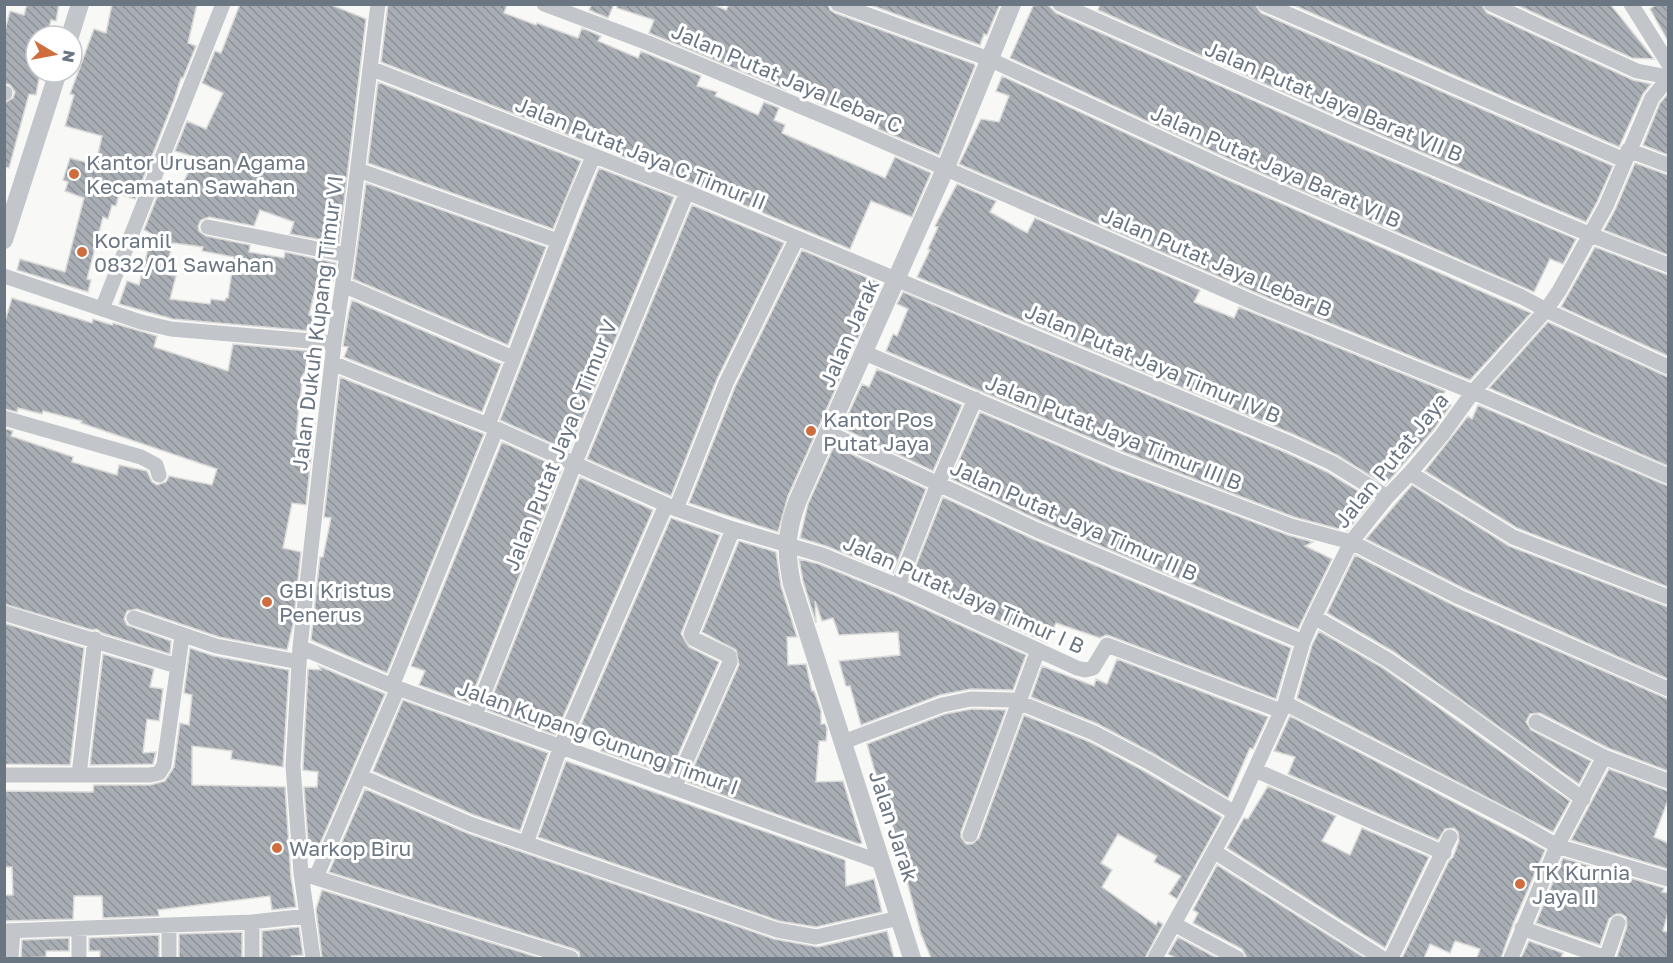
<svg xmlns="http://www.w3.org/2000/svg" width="1673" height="963" viewBox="0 0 1673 963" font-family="'Golos Text',sans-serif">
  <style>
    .building { fill: url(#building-back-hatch); stroke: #dadad8; stroke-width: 1.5; fill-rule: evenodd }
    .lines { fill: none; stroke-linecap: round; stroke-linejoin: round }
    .minor { stroke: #c2c5c9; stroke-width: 15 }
    .tertiary { stroke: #c2c5c9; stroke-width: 18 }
    .poi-dot { fill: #cf6d3e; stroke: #fff; stroke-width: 2 }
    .labels { text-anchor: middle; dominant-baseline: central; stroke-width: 6; stroke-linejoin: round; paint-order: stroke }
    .street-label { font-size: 21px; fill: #6b7683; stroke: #fff }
    .poi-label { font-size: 21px; fill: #6b7683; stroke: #fff; text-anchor: start }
  </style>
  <defs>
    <pattern id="building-back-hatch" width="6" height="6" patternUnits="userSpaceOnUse" patternTransform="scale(1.5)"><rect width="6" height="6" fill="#a8aeb4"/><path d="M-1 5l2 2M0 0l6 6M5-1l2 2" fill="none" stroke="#8d9298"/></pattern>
  </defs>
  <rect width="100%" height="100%" fill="#f8f8f6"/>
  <path class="building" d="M27,4h32l-3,17 -5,-1 -4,16 -11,-3v39l4,1 -4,22 -7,-1 -20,74 -5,-1v-64l9,-5 2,-6 -5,-7 -6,-2v-49l6,-23 14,4z
    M112,4h85l-9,39 8,3 -13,32h-2l-7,22 -39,99 -16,-5 -3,12 -4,-1 -4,14 -5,-2 -16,62 4,1 -3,12 -71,-22 3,-11 45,13 19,-74 -19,-7 3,-9 -5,-2 7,-22 19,5 1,-2 6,2 6,-27 -37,-10 9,-31 -4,-1 24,-65 12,4z
    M240,4h89l37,15 -27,224 -49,-9 4,-12 -34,-12 -6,16 -45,-9 -8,3 -3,6 1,5 7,5 44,9 -1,7 35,6 1,-6 51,11 -3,18 -15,-3 -9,37 4,1 -2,15 -138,-12 -54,-15 8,-23 12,4 13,-51 -8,-4 19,-48 18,6 14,-31 -20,-6 12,-30 19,8 17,-36 -21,-10 13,-32 6,2zM173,243l30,4 -1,4 32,6 -6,41h-2l-1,3 -14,-2 -1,5 -40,-5 6,-23 -12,-2z
    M388,4h119l-3,9 32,12 1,-2 41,15 4,-10 19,8 -3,5 40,17 3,-7 60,25 -4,10 20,6 -2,4 43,19 6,-13 15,6 -5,12 11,5 -3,8 103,45 10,-21 36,16 -19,44 -41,-16 -21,48 -159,-66 -310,-121z
    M592,4h22l-6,14 -19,-8z
    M617,4h95l14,6 3,-6h99l2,6 5,3 139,51 1,2 -36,89 -61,-26 1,-2 -17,-8 -46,-17 1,-3 -30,-11 -1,2 -137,-57 5,-13 -37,-12z
    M868,4h132l-13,31 -3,-1 -4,11z
    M1034,4h13l9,9 291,129 229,97 -13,25 -13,-5 -16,33 -305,-133 -219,-101z
    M1100,4h155l6,9 352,153 -16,36 -11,20 -231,-98 -257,-114z
    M1291,4h190l6,9 146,67 18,4 -8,10 -24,53z
    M1515,4h95l44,55 -22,-1z
    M1657,4h11v37l-18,-32z
    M1002,76l219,101 310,136 -61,67 -202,-82 -309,-134 22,-45 18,3 10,-26 -13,-5z
    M378,82l203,79 -28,68 -185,-66z
    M1668,94v61l-25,-10 17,-42z
    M1635,163l33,12v80l-64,-25 11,-20z
    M599,168l75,29 -105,254 -69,-31z
    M366,183l180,64 -38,98 -155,-66z
    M957,184l39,17 -6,11 37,21 8,-15 165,72 -6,12 40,16 5,-11 206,84 -4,8 10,6 -17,24 -49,56 -48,-30 -42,-20 -378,-158 13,-27 -2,-1 10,-22 -3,-1z
    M692,205l92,38 -67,136 -46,117 -84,-37z
    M1595,247l73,28v81l-107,-49z
    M802,250l80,34 -94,212 -10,36 -89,-29 46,-116z
    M903,292l384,161 40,19 46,28 -26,31 -6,-3 -2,1 -45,-12 -173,-66 -235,-100 7,-17 4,2 11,-27 -11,-5z
    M12,298l80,25 1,-4 19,6 1,-2 44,13 -3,11 74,24 5,-27 75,7 -3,23h-2l-7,60 15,3 4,-16 -9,84 -14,-2 -9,45 18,4 -8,73 -6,25 -68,-13 -82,-28 -10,2 -3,8 3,6 44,16 -1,13 -68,-21 -5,-4 -5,1 -88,-26v-176l9,3 -2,5 62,21 -1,5 45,13 2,-10 28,6 5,11 5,3 9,-3 3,-6 43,9 5,-16 -136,-46 1,-2 -39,-10 -1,3 -24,-6 -1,4 -13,-3v-85z
    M352,300l149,64 -19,48 -138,-55 4,-10 -5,-1 6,-35z
    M1548,322l120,55v89l-179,-78z
    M877,369l85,36 -29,66 -91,-43 20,-44 7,3z
    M340,377l144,57 -97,239 -76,-33 9,-83h3l8,-39 -7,-1z
    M1478,405l190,81v101l-151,-59 -92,-57 43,-55 4,3z
    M980,412l133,57 175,66 25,7 -8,4 27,13 -34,70 -257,-108 -90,-42z
    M502,442l60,27 -93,234 -50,-18 6,-14 -14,-5z
    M834,446l92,43 -33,84 -67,-27 -26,-8 8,-34z
    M580,477l73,33 -98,225 -68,-25z
    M1412,485l97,61 159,61v72l-205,-91 -97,-49z
    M943,497l90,42 258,109 -15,51 -166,-63 -4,-1 -6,3 -44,-15 -9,20 -137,-62z
    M671,518l49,17 -39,99 8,13 30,15 -50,113 -68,-24 3,-7 -27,-10z
    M739,541l37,11 5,34 16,51h-10l1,28 18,-1 6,27h2l7,20v13h4l2,5 -1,12h-7l-3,41 27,-1 19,62 -3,1 -172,-62 52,-117 -3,-15 -34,-18z
    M1355,555l100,51 213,93v72l-60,-23 -68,-35 -10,1 -4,8 5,8 60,31 -12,23 -185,-132 -67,-39z
    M799,559l20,5 75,31 132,60 -13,35 -42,-1 -31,6 -79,30 -11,-39h-4l-7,-25 61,-6 -2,-23 -59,3 -6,-17 -11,3 -7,-20 1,22 -13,-42z
    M4,623l80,25 -14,117 -66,-1z
    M1319,631l64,37 187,133 -17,31 -256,-134 15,-53z
    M190,648l24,8 75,14 -6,97 -52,-8 1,-8 -40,-5v39l93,2 6,91 5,29 -24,3 -2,-14 -112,14 1,6 -56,2 -1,-22h-28l-1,23 -69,2v-26h9l-1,-28h-8v-76l89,1 1,-7h56l15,-4 9,-14 6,-44 9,2 3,-30 -8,-2z
    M103,654l51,15 -4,18 13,2 -4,32 -12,-2 -4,34 13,-1 -3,12 -63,1z
    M1117,659l151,58 -15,32 -3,-1 -22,50 -74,-44 -56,-30 -67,-27 11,-31 52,20 2,-7 11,5z
    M319,666l66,28 -66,152 -11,-5 -4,-54h13l1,-15 -15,-2v-4l5,-97 13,1z
    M403,700l145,53 -28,78 -46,-16 -101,-44z
    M972,709l34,1 -45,122v5l5,7h6l7,-6 45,-123 66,27 54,29 78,46 -45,82 -8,-5 12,-18 -27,-14 3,-6 -39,-22 -17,29 11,7 -10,17 54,38 2,-4 5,3 -18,34h-214l-10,-24 -32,-121 -6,2 -5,-13 5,-2 -16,-56 78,-30z
    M1290,716l255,134 -32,74 -12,34h-24l3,-9 -25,-8 -5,12 -20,-9 -6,14h-22l47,-97 4,-4 6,-16 -1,-9 -4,-4 -9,1 -7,11 -150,-66 7,-17 -21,-6z
    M566,761l279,99 1,26 28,-7 8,33 -66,15 -37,-6 -241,-84z
    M1609,769l59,22v9l-14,37 14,6v26l-97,-29z
    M1268,786l68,30 -14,25 28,14 12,-27 67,29 -44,91 -158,-100 17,-30 4,1z
    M365,789l102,44 307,106 44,8 69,-16 7,27h-314l-1,-6 -5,-3 -245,-77z
    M1563,858l101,30 -2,4 6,1v19l-5,19 5,1v26h-46l-5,-1 10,-31 -1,-9 -5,-3h-5l-7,5 -9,26 -64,-22z
    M1217,865l148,93h-118l-5,-9 -49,-26 5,-10 -5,-3z
    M322,890l218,68h-218l-6,-49z
    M299,927l4,28 -12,1v2h-29v-27z
    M242,932v26h-63v-24z
    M159,935v23h-59v-7h-11v-13z
    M1178,937l39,21h-41l-8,-4z
    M69,938v13h-23v6l-25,1 1,-18z
    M1529,941l34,12 -2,5h-40z"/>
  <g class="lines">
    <path class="minor" d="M544,4l104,39 195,81 421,183 209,85 195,84
      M838,4l151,55 236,109 297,129 30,16 116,54
      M1060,4l291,129 240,102 77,30
      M1265,4l359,156
      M1491,4l146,67 31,6
      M1631,4l37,59
      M370,68l317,124 604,252 41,19 55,34
      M4,93h1
      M1628,150l40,15
      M358,170l200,71
      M208,227l139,28
      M4,276l137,46 30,7 163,14
      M343,285l170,73
      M102,309l121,-305
      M865,353l252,107 174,66 60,16 108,55 209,92
      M332,363l156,62 188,84 57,20 89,26 76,31 179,82 8,2 8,-2 14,-23 174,66
      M4,418l137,39 15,8 3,10
      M488,425l84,-219 21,-49
      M829,433l208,97 266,112
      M1410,473l103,64 155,60
      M676,509l50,-126 71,-145
      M898,586l40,-102 37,-85
      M4,613l173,53
      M1314,617l74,43 71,49 124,90
      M134,618l82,28 83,16
      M300,647l92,39 491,177
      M392,686l104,-256
      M1285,703l234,121 38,22 111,33
      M475,715l99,-250 113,-273
      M1536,722l68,35 64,24
      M843,742l99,-37 29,-6 42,1 81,33 55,29 86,51
      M1255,770l189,83
      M4,775h146l9,-2 5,-8 18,-129
      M79,775l16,-136
      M360,776l110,48 307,106 39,7 83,-19
      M675,786l55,-124 -1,-6 -35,-17 -3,-5 42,-105
      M970,835l68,-185
      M526,843l35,-97 105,-241
      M1215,852l167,106
      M301,873l270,85
      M316,877l82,-189
      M1174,924l63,34
      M169,926v32
      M1522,928l84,30 12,-35
      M4,931l248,-9 55,-6
      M11,958l2,-27
      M79,958v-28
      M252,958v-36
      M313,958l-12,-85 -8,-107 7,-119 34,-304 13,-88 31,-251
      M1155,958l80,-145 50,-110 18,-61 11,-25 37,-75 36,-45 23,-24 32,-38 31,-43 73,-82 13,-19 47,-85 46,-108 16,-19
      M1391,958l59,-121
      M1511,958l46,-112 47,-89"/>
    <path class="tertiary" d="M70,36l10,-32
      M4,240l54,-168
      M912,958l-120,-374c-7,-34 -6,-52 6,-84l148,-333 66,-163"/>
  </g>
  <g class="poi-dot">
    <circle cx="74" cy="174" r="6"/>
    <circle cx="82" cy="252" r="6"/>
    <circle cx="811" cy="431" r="6"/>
    <circle cx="267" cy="602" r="6"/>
    <circle cx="277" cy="848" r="6"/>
    <circle cx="1520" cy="884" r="6"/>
  </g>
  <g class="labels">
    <g class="street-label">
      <text transform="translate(787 78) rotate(23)">Jalan Putat Jaya Lebar C</text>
      <text transform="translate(1334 101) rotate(23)">Jalan Putat Jaya Barat VII B</text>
      <text transform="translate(641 153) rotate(22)">Jalan Putat Jaya C Timur II</text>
      <text transform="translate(1276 166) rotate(24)">Jalan Putat Jaya Barat VI B</text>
      <text transform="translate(1217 262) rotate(23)">Jalan Putat Jaya Lebar B</text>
      <text transform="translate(317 323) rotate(-83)">Jalan Dukuh Kupang Timur VI</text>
      <text transform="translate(849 333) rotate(-66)">Jalan Jarak</text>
      <text transform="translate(1153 363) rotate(23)">Jalan Putat Jaya Timur IV B</text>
      <text transform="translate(1114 432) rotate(22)">Jalan Putat Jaya Timur III B</text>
      <text transform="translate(560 445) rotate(-68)">Jalan Putat Jaya C Timur V</text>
      <text transform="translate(1391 460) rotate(-51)">Jalan Putat Jaya</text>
      <text transform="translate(1074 520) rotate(24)">Jalan Putat Jaya Timur II B</text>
      <text transform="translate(964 594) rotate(24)">Jalan Putat Jaya Timur I B</text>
      <text transform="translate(598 737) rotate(20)">Jalan Kupang Gunung Timur I</text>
      <text transform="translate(894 826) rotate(72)">Jalan Jarak</text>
    </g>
    <g class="poi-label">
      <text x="86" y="162">Kantor Urusan Agama<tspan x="86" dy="24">Kecamatan Sawahan</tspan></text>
      <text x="94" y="240">Koramil<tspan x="94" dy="24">0832/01 Sawahan</tspan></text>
      <text x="823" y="419">Kantor Pos<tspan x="823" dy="24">Putat Jaya</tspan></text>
      <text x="279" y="590">GBI Kristus<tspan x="279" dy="24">Penerus</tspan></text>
      <text x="289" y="848">Warkop Biru</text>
      <text x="1532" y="872">TK Kurnia<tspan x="1532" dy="24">Jaya II</tspan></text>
    </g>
  </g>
  <rect width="1673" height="963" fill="none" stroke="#6b7683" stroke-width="12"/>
  <g transform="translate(54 54) rotate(100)"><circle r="28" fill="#ffffff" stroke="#c4c8cd" stroke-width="1.5"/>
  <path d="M0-4.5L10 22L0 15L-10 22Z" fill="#cf6d3e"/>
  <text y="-9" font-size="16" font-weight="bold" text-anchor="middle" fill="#6b7683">N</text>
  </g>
</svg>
